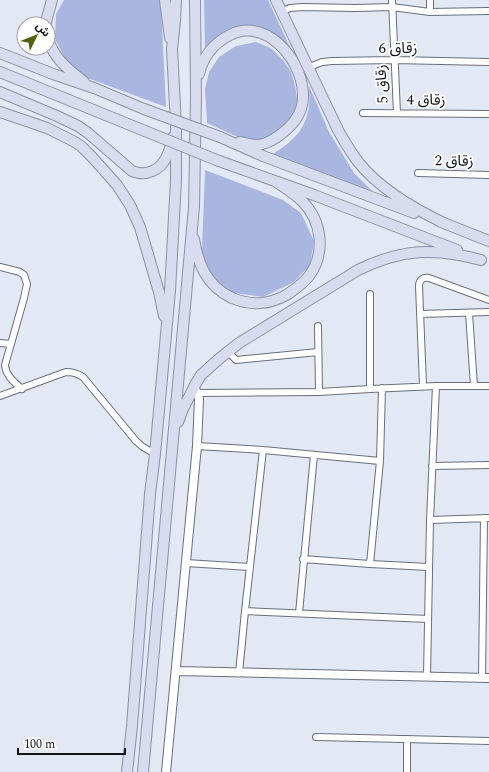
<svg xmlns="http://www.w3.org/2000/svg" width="489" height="772" viewBox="0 0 489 772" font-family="Spectral,'Noto Sans Arabic',serif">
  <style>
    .green { fill: #a9b6df }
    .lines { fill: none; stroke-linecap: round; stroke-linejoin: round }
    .minor-casing { stroke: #6a6e79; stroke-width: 8 }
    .tertiary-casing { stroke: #6a6e79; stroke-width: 10 }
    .trunk-casing { stroke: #8c91a1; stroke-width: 12 }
    .minor { stroke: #fff; stroke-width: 6 }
    .tertiary { stroke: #fff; stroke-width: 8 }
    .trunk { stroke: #d7dcee; stroke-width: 10 }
    .trunk-bridge-casing { stroke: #8c91a1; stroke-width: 12; stroke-linecap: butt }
    .trunk-bridge { stroke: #d7dcee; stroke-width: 10 }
    .labels { text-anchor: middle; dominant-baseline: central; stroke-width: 3.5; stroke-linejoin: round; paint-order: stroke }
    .street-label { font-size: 15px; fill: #131419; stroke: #fff }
  </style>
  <rect width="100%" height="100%" fill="#e3e8f5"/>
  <path class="green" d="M64,0h95l2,5 5,102 -84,-31 -13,-10 -14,-27 1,-25z
    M204,0h64l22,47 -14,-10 -28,-8 -43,24z
    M256,42l15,6 12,12 8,12 4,14 3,18 -3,13 -18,19 -22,5 -15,-3 -33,-15 -2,-34 4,-17 10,-15 17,-11z
    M309,86l20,46 13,21 12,20 19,19 -100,-38c17,-11 31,-22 35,-43 2,-8 1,-17 1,-25z
    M205,170l78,30 18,13 13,28 -4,24 -16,17 -31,15 -29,-4 -21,-15 -9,-18 -2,-10z"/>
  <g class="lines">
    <defs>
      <path id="minor" d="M392,0l5,113
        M430,0v12
        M281,12l9,-4 12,-1 53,1 37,-1 38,5 59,-1
        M307,68l15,-6 10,-1 62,-1 95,2
        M363,113l126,1
        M418,173l71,2
        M0,267l20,5 4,3 3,9 -3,14 -19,67c1,11 9,17 17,24
        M469,313l5,73
        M420,314l69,-2
        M318,326l1,66
        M0,343l11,1
        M228,352l8,8 82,-8
        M423,386l-4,-100c0,-6 4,-9 10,-8l60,22
        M370,389v-95
        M198,393l121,-1 51,-3 66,-3h53
        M0,396l66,-24c7,0 11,1 17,5l53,64 7,6 12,7
        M197,446l66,4 117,11
        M432,466l57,-1
        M430,520l59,-2
        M303,559l67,5 59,3
        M186,563l64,4
        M370,564l10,-103 2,-73
        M245,611l183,8
        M299,613l15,-158
        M239,673l6,-62 18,-161
        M427,676l3,-156 6,-134
        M482,678l2,-160
        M316,737l173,4
        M407,772v-33"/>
      <path id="tertiary" d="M176,671l313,7
        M166,772l31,-326 2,-47 -1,-6 -5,-4"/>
      <path id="trunk" d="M165,0l5,38
        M276,0l63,132c6,10 12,21 20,31 22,27 55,46 87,61
        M46,24l1,-6 5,-18
        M48,39c7,21 20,30 36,43
        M0,53l53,21 41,14 50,21
        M0,72l145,59
        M199,74c4,-17 15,-31 31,-39 40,-21 83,37 71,74 -3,9 -9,16 -16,22 -7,6 -18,13 -27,14 -6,0 -13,-2 -18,-3
        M0,92l57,24 21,10 10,7 44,38c14,6 29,-1 35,-15 3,-6 4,-12 6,-19
        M0,112l47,16 26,13 8,5 11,11 25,28 13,20 10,22 19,65 5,24
        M220,137l43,19 151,57
        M219,161l95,34 143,55
        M441,222l48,19
        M194,239c4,26 13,47 38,59 20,8 37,7 56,-4 7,-5 15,-10 21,-18 17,-23 13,-55 -7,-75 -8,-8 -18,-14 -27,-20
        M178,422l5,-13 12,-24 6,-10 19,-17 19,-15 119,-73c43,-21 77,-23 123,-10
        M127,772l5,-46 18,-232 5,-40 15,-163 6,-111v-54l-4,-77 3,-28 1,-21
        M143,772l51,-565 2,-111 -1,-96"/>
    </defs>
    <use href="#minor" class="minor-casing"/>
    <use href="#tertiary" class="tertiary-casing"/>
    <use href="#trunk" class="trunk-casing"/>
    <use href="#minor" class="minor"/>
    <use href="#tertiary" class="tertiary"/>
    <use href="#trunk" class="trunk"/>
    <defs>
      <path id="trunk-bridge" d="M144,109l76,28
        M145,131l74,30"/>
    </defs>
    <use href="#trunk-bridge" class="trunk-bridge-casing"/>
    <use href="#trunk-bridge" class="trunk-bridge"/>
  </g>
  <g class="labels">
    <g class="street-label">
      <text x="398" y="48">زقاق 6</text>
      <text transform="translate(382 84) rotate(-93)">زقاق 5</text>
      <text transform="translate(426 100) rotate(1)">زقاق 4</text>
      <text transform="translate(454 161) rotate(1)">زقاق 2</text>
    </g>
  </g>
  <g transform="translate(36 36) rotate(47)"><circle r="19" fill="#ffffff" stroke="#a1a1a3"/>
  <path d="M0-3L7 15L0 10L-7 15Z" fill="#516105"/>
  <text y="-6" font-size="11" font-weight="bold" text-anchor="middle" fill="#131419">ش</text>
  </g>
  <path d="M18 748v6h107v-6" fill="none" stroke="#131419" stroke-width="2"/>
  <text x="24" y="748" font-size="12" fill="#131419" stroke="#ffffff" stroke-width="3" paint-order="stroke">100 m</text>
</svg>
